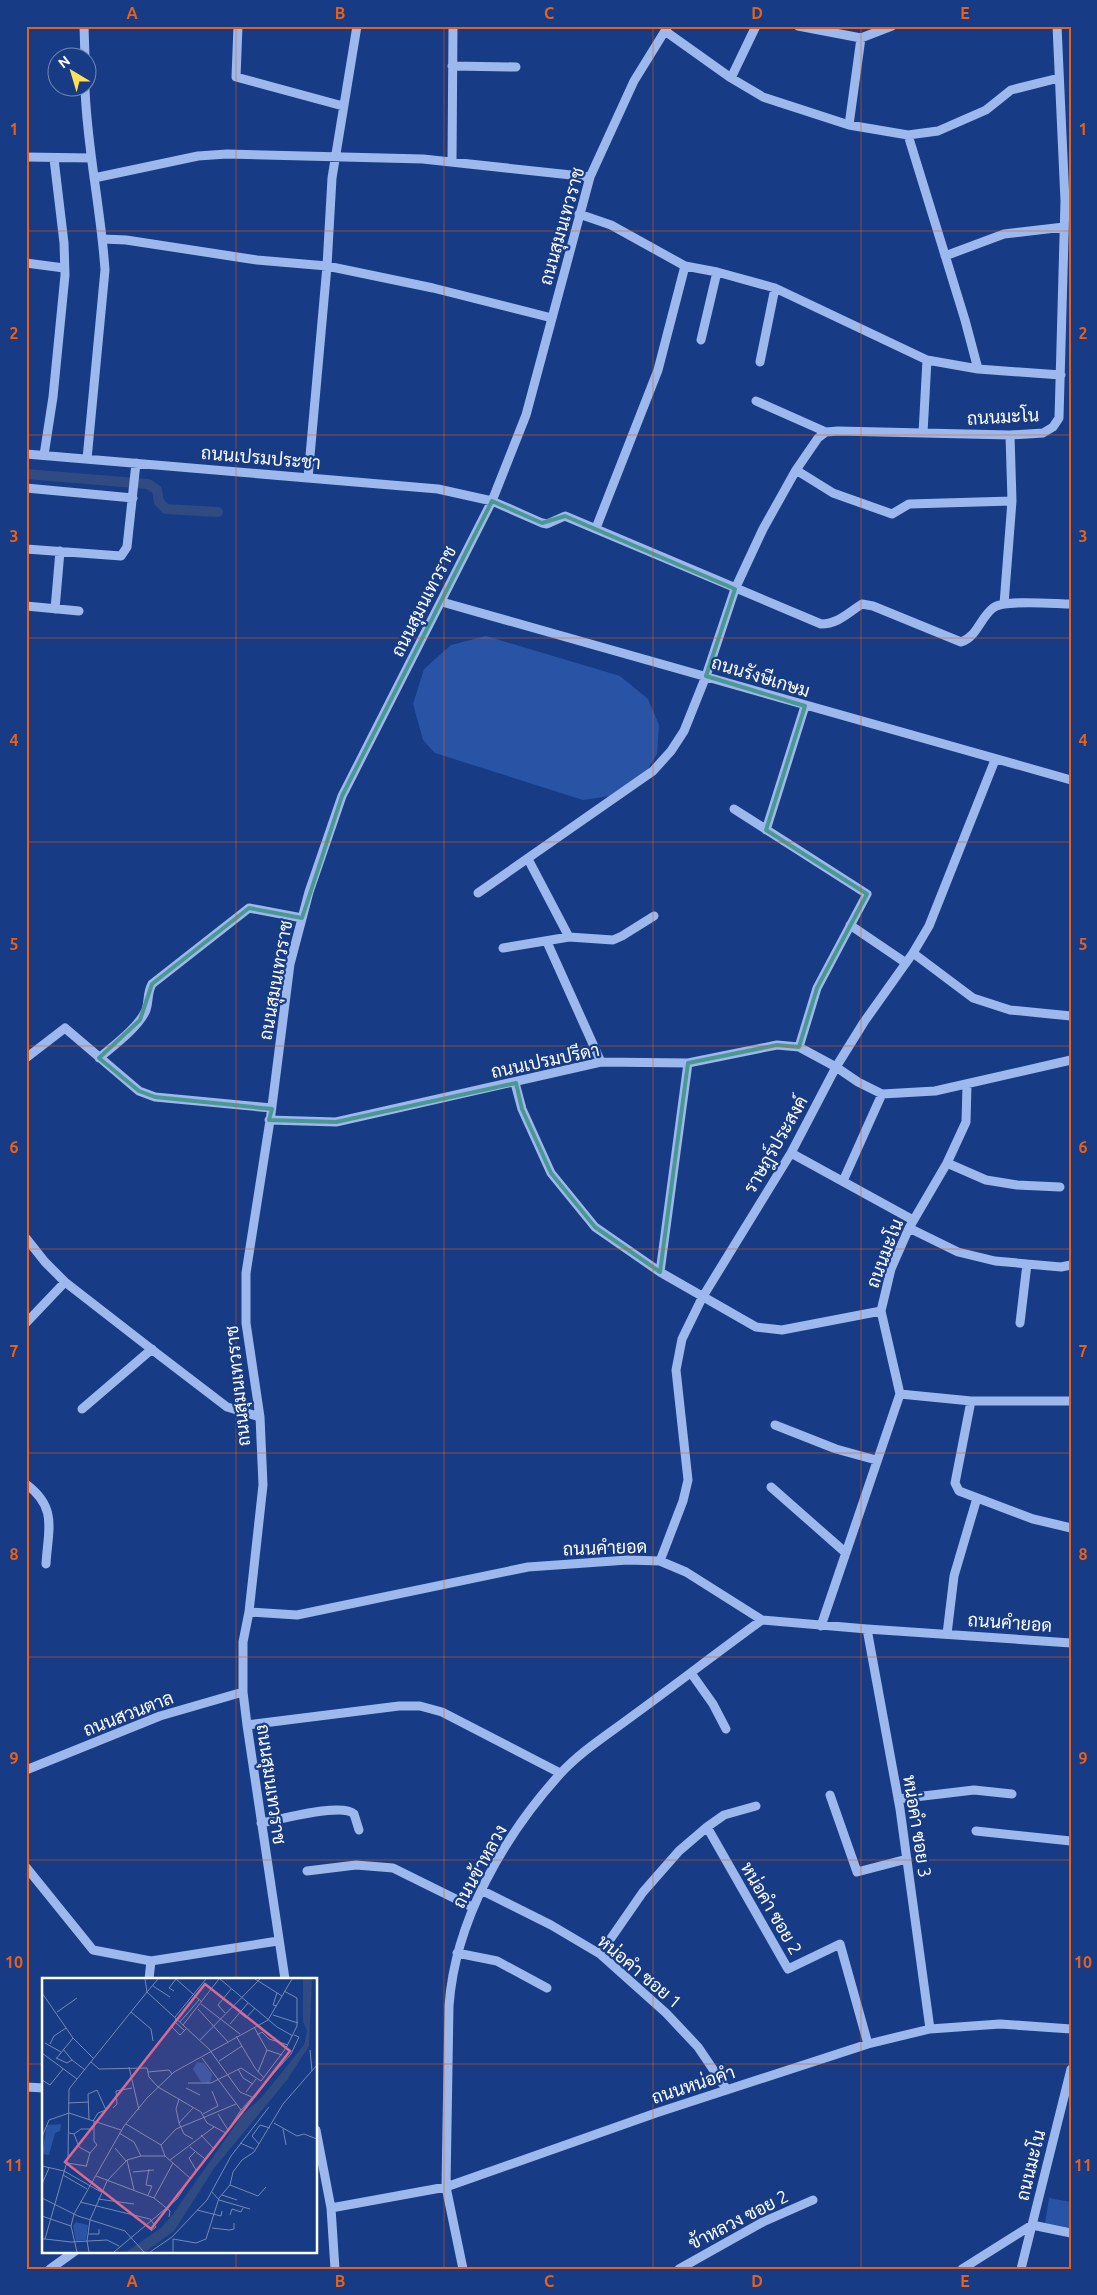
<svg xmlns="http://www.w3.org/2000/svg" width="1097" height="2295" viewBox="0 0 1097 2295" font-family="Ubuntu,Sarabun,sans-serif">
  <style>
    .grass { fill: #2953a4 }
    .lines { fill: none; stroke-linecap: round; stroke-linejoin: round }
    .canal { stroke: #304b82; stroke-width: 10 }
    .minor { stroke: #9cb8ed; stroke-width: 9 }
    .marked { fill: none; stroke: #4b9892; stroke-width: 4; stroke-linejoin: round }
    .grid { fill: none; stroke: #e96118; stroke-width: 1; stroke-opacity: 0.55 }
    .labels { text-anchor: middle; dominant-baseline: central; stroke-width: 4.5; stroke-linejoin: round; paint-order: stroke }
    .street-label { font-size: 18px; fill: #fff; stroke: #173b84 }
    .inset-road { fill: none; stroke: #7489b5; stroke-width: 1 }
    .view { fill: #d76994; fill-opacity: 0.15; stroke: #d76994; stroke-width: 2.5 }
    .inset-edge { fill: none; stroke: #fff; stroke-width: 2.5 }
    .neatline { fill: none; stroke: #e96118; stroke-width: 2 }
    .grid-label { font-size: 16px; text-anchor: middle; font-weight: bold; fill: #e96118 }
  </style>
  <rect width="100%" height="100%" fill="#173b84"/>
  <path class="grass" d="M486,636l134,40 28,23 11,26 -2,29 -14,23 -26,18 -34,5 -148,-47 -12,-13 -10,-36 11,-35 27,-24z
    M1049,2198l22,4v26l-26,-5z"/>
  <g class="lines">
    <path class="canal" d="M26,474l122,10 9,6 2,12 7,7 52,3"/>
    <path class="minor" d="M84,26l1,32
      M238,26l-2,51 107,29
      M798,26l63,12 31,-12
      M665,31l66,47 32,19 86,28 59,10 30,-4 48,-21 25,-20 48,-12
      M452,66l64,1
      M731,78l25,-52
      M85,88c2,61 16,121 20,182l-18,189
      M849,125l12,-87
      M908,135l57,185 13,49
      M26,157l65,1
      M452,162l1,-136
      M94,178l104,-22 29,-2 196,5 167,18
      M579,214l32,11 74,41 32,6 58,16 152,72 51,9 83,6
      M103,239l23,1 131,20 70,6 106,22 119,30
      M945,256l59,-22 60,-7
      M26,263l38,5
      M701,340l16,-68
      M760,362l15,-74
      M756,401l70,31
      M923,433l4,-73
      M26,454l412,35 54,12 50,22 5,1 18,-8 256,108c17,0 27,-11 41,-20l11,2 88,36c16,-5 19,-24 32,-34 11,-9 62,-4 78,-4
      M44,455l9,-58 12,-122 -1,-32 -10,-84
      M796,470l37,23 59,21 17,-10 103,-3
      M308,478l19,-212 5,-88 25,-152
      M26,488l107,10
      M596,528l62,-158 27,-104
      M26,549l95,7 6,-9 9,-84
      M442,602l629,178
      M1004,604l8,-103 -2,-66
      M26,606l53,5
      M55,609l5,-58
      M734,809l133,85 -50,94 -18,59
      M766,830l39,-124
      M528,859l41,78
      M478,893l175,-122 18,-20 13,-20 22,-55 29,-87 28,-60 33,-59 22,-32 8,-6 12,-1 172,4 33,-2 10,-6 6,-9 6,-217 -8,-175
      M850,925l56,38
      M547,942l54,120
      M503,948l66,-11 44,3 9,-4 32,-20
      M913,953l60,45 37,12 61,6
      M26,1058l39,-30 74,63 16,6 116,11
      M99,1058c14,-12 40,-31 47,-48 3,-9 1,-17 6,-26l97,-76 53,10
      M515,1083l7,26 29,64 44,54 65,45 96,55 26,3 99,-19
      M269,1120l67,2 265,-60 87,1 89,-18 22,2 37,20 22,15 24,12 53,-3 136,-31
      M791,1153l122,67
      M947,1163l39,17 31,5 43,2
      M843,1181l39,-87
      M909,1228l49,24 37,9 66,6 10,-2
      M26,1238l19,24 20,20 94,73 68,52 33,10
      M660,1272l28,-209
      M26,1323l39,-41
      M1020,1323l7,-59
      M900,1394l71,7h100
      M971,1401l-16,82 4,8 74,28 38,9
      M82,1409l70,-60
      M775,1425l61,24 40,11
      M26,1484c32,24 22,45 20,80
      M771,1487l75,66
      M660,1561l23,-60 5,-21 -12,-110 6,-31 20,-41 89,-145 45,-86 28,-45 49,-69 16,-27 66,-166
      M249,1612l48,3 231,-48 100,-7 32,1 26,11 76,48 105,9 204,14
      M821,1626l79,-232 -19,-83 10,-42 18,-41 38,-65 19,-41 1,-37
      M867,1629l33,180 30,220
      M947,1634l7,-58 23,-78
      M691,1673l22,31 13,25
      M247,1725l152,-19h21l22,6 118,61
      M26,1770l134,-54 83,-24
      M830,1795l27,77 50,-13
      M898,1799l76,-9 38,4
      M261,1823c18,-3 81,-21 93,-9l5,16
      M707,1827l81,142 52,-25 28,100
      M976,1831l95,10
      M26,1867l67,83 58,11 -2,18
      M307,1871l49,-6 37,3 79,39
      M481,1890l70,35 49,29 66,59 32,34 29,43
      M457,1953l40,8 50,27
      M600,1954l43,-62 36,-41 28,-24 17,-12 32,-9
      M151,1961l127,-20
      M285,1979l-38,-254 -4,-33v-50l6,-30 14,-127 -3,-68 -14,-94v-50l25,-159 19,-150 19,-72 33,-96 150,-295 34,-86 64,-238 44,-96 34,-55
      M26,2087l18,1
      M316,2130l15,78 4,61
      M331,2208l115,-21 210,-74 212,-69 62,-15 70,-5 71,5
      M50,2269l25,-18
      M463,2269l-17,-82 3,-181c6,-85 54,-169 111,-232 20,-22 47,-39 71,-57 44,-32 87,-65 131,-97
      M679,2269l84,-47 50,-22
      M962,2269l70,-44 39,8
      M1021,2269l50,-200"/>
  </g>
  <path class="marked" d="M492,501l50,22 23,-7 170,73 -29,87 99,30 -39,124 101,64 -50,94 -18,59 -22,-2 -89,18 -28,209 -65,-45 -44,-54 -29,-64 -6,-26 -180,39 -67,-2 3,-11 -117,-12 -16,-6 -40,-33 41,-38 12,-36 97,-76 53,10 40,-122z"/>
  <path class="grid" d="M236,26v1953M444,26v2243M653,26v2243M861,26v2243M26,231h1045M26,435h1045M26,638h1045M26,842h1045M26,1046h1045M26,1249h1045M26,1453h1045M26,1657h1045M26,1860h1045M26,2064h18M316,2064h755M236,2251v18"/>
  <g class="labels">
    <g class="street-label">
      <text transform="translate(561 226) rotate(-74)">ถนนสุมนเทวราช</text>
      <text transform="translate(1003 416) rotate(-3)">ถนนมะโน</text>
      <text transform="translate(261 457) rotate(5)">ถนนเปรมประชา</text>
      <text transform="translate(423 601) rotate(-63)">ถนนสุมนเทวราช</text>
      <text transform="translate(761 676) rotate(17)">ถนนรังษีเกษม</text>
      <text transform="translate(275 980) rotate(-80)">ถนนสุมนเทวราช</text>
      <text transform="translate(545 1060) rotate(-12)">ถนนเปรมปรีดา</text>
      <text transform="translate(775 1144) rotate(-60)">ราษฎร์ประสงค์</text>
      <text transform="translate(884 1253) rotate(-69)">ถนนมะโน</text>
      <text transform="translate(237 1386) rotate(-96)">ถนนสุมนเทวราช</text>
      <text transform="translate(605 1547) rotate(-2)">ถนนคำยอด</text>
      <text transform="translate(1010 1622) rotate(4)">ถนนคำยอด</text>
      <text transform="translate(128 1713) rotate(-21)">ถนนสวนตาล</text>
      <text transform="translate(272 1784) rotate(82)">ถนนสุมนเทวราช</text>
      <text transform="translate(918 1826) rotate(81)">หน่อคำ ซอย 3</text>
      <text transform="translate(479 1866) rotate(-61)">ถนนข้าหลวง</text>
      <text transform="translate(772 1908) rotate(60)">หน่อคำ ซอย 2</text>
      <text transform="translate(640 1971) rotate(40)">หน่อคำ ซอย 1</text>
      <text transform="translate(693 2084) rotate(-18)">ถนนหน่อคำ</text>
      <text transform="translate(1030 2165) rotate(-76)">ถนนมะโน</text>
      <text transform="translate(738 2219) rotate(-27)">ข้าหลวง ซอย 2</text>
    </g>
  </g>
  <g transform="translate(42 1978)">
    <rect width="275" height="275" fill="#173b84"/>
    <path d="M155,84l7,1 8,11 -2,9 -9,-1 -8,-13z" fill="#2953a4"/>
    <path d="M19,146l-1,7 -5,2 -6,22 -7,-1 5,-29z" fill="#2953a4"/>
    <path d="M34,244l12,3 -2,15 -10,1 -3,-15z" fill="#2953a4"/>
    <path d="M261,1h9l-3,67 -22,34 -72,87 -41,64 -29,21h-19l35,-24 12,-14 70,-100 18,-16 43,-53 3,-14 -4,-10z" fill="#304b82"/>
    <path class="inset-road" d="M116,1l-11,13 62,57 31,43 12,5M134,1l26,23M178,1l57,48 16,9M213,1l27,17M111,8l17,11M132,13l-5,-3 7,-9M0,15l31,45 20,20M235,15l-4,12 4,1M159,26l39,30M156,31l30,33M15,34l20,-14M89,34l20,17 2,12M197,34l7,6 9,-10M183,35l-7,-8 13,-16M231,37l25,8M133,39l31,-38M134,41l-1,3 10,9M138,44l19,-22M188,46l18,-21M141,47l36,-46M129,48l9,9 7,-7M212,49l13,23 15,5M215,57l5,-3 7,7 19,6M194,58l19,32 9,10M158,62l60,-61M3,65l16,9M8,66l4,-8 12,-8M268,72l2,21M0,75l35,26M14,80l11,5 5,-3 -9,-11M160,80l39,52M14,81l17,-21M30,82l13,10M177,83l23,-15M49,84l8,7 48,-1 2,9 9,10M87,89l10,43M196,91l5,9 10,6M106,94l21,-2 3,4M216,94l9,-22M0,102l8,5 13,-16M146,105h23l30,-15 20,13 25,-33 11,-22v-28l-13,-7M116,109l43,25 6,11 19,10 15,-23 50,-56 8,-17 -5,-2M144,110l14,7M204,114l10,-13M137,121l-3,10 3,14 5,11 9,5M26,125l21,-1M71,130l4,-4 -1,-13 16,-3M27,135l52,17M161,136l15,-8 -6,-15M176,136l10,16M47,142l-1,-26 9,-4 9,20 -8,3 -5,8M137,145l14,-15M232,145l23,13 7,-2 13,5M84,146l35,21 4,11 25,22M241,151l3,16M27,155l5,1 5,13 11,6M77,155l15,9 7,14M32,156l7,-5h12M159,157l13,14M0,159l7,-17 20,-7M198,165l14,6M217,166l-7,-8 8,-11 10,3M119,167l15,-16 60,-25M148,169l15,12 21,-26M73,170l11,13M85,182l7,30M128,182l44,-33M25,185l19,3M0,188l22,5 37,21M44,189l4,-14 7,-8 -3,-4v-19M91,194l21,-2M21,197l24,14M54,198l58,22 16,13 -1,6M0,206l7,-16M188,207l28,11 8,-9M170,214l7,8 31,9M106,217l4,-9 -6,-1 3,-16M180,217l15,5M0,220l36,18 47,15 19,21M112,220l19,-35M56,221l36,5M38,224l70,17 6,8 -5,4M155,232l24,6 1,-5M188,237l2,-6 9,3 2,-4M0,238l29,10M170,250l17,2 5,-1v-6M46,256h11v-5M0,261h3l23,-81 1,-69 78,-97 -2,-13M3,261l26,3 36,-2 12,6M35,274l-6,-26 3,-12 50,-88 23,-28 27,-26 94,-52 24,-41M47,274l-2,-11 3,-21 17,-39 20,-21 14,-4h24M72,274l63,-53 19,-29 -7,-12 6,-6M108,274l22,-15 35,-37 24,-44 38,-49M131,274v-13l23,4 10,-4 13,-41 11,-13 3,-13 9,-12 12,-8 29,-48 34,-39"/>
    <path class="view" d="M163,6l85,67 -139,178 -86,-67z"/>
    <rect width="275" height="275" class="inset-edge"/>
  </g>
  <rect width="1097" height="2295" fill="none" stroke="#173b84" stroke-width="55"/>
  <g transform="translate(72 72) rotate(322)"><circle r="24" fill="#173b84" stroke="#7489b5"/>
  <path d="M0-4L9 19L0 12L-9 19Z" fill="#ffe057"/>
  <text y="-8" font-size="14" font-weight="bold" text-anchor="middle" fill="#ffffff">N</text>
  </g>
  <rect x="28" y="28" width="1042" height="2240" class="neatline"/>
  <g class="grid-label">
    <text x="132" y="19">A</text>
    <text x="340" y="19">B</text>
    <text x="549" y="19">C</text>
    <text x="757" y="19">D</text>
    <text x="965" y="19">E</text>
    <text x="14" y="135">1</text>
    <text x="1083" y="135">1</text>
    <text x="14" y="339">2</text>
    <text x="1083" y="339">2</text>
    <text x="14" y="542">3</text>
    <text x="1083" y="542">3</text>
    <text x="14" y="746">4</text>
    <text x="1083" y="746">4</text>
    <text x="14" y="950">5</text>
    <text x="1083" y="950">5</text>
    <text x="14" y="1153">6</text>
    <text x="1083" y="1153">6</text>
    <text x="14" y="1357">7</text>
    <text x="1083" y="1357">7</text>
    <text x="14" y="1560">8</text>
    <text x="1083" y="1560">8</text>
    <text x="14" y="1764">9</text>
    <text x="1083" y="1764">9</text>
    <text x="14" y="1968">10</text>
    <text x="1083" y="1968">10</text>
    <text x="14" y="2171">11</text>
    <text x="1083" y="2171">11</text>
    <text x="132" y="2287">A</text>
    <text x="340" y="2287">B</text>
    <text x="549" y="2287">C</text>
    <text x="757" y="2287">D</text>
    <text x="965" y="2287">E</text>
  </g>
</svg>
